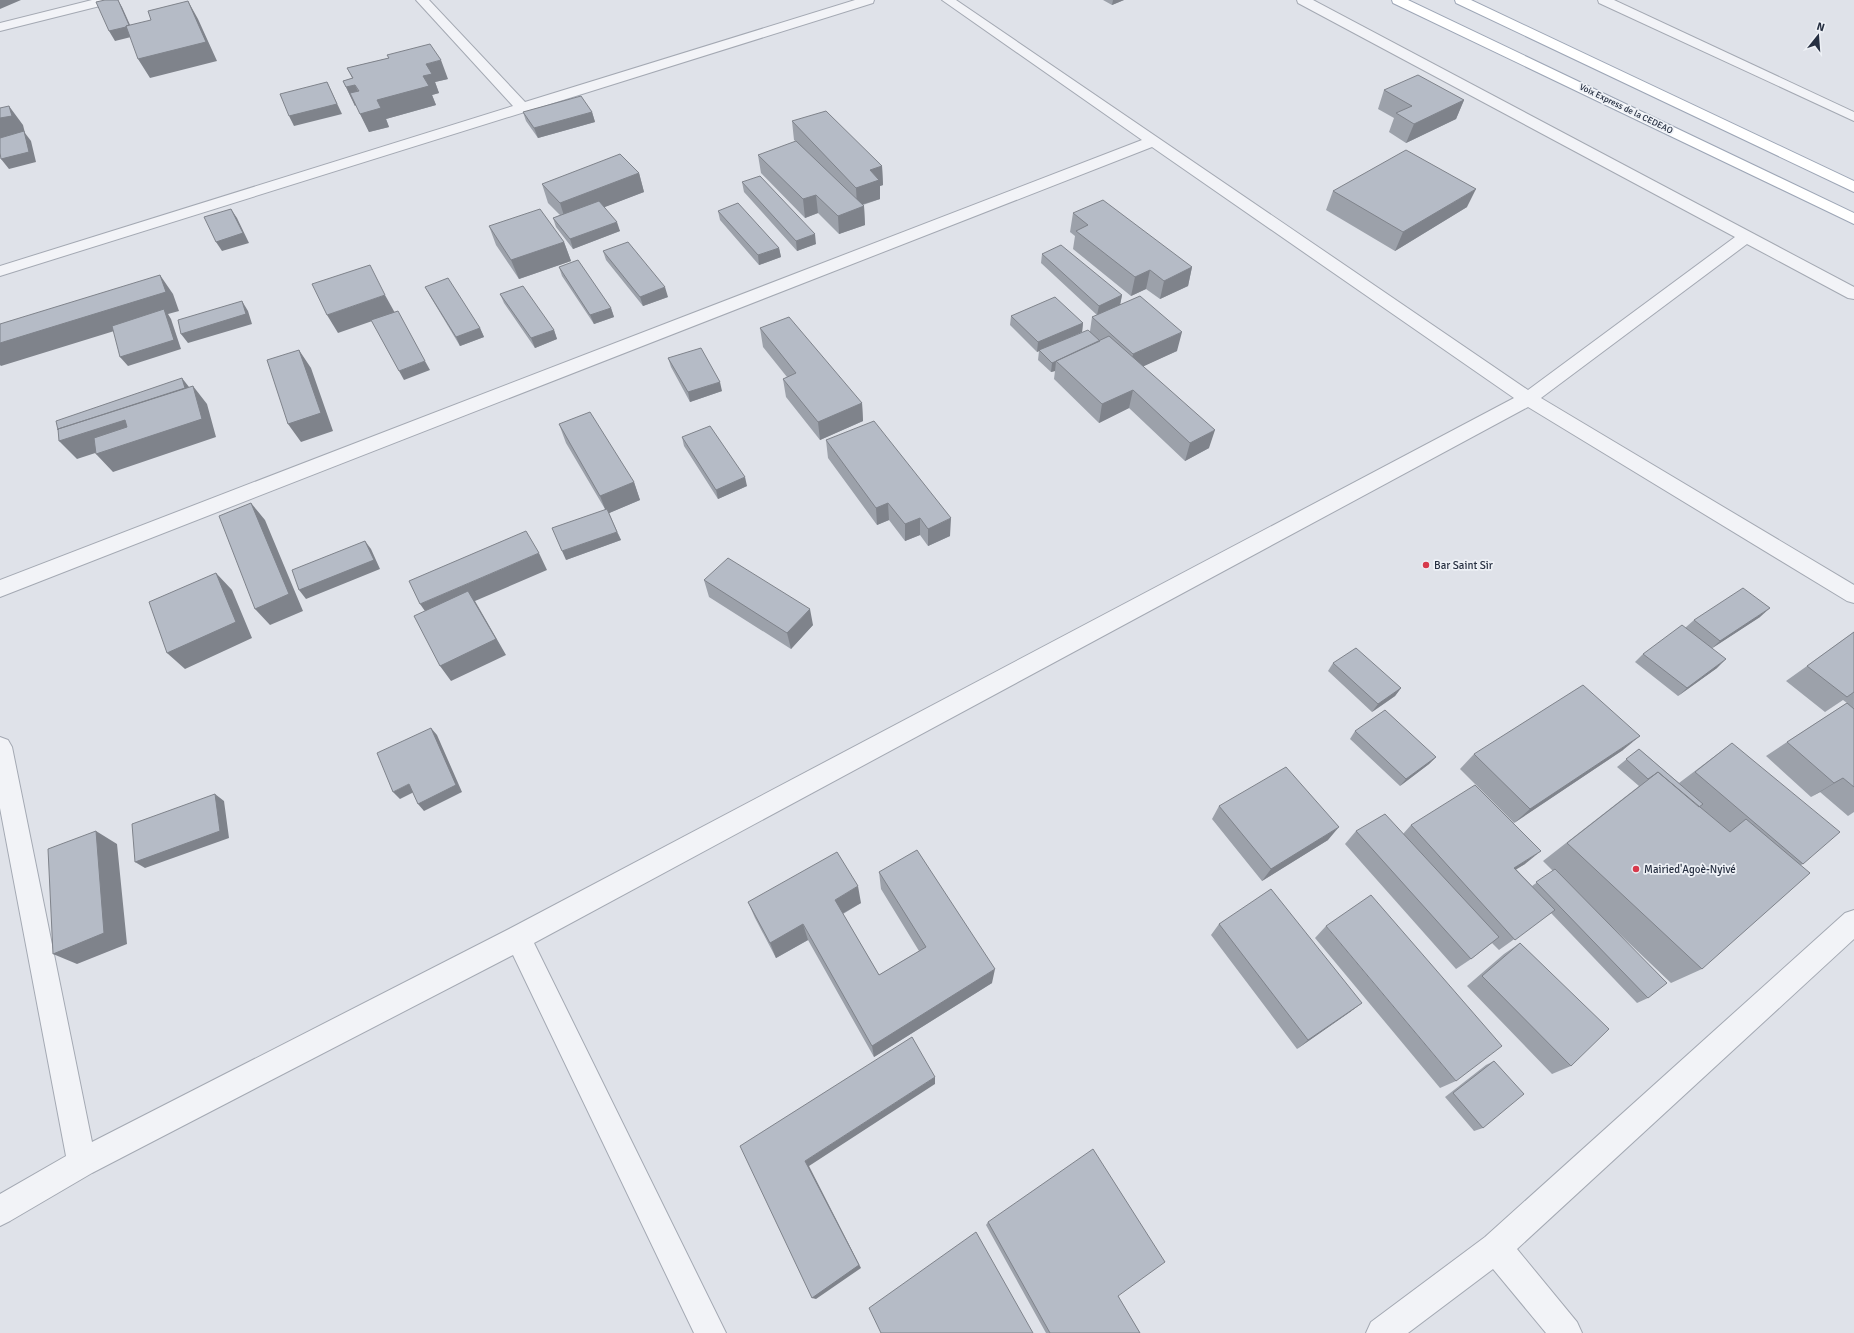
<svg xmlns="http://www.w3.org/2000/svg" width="1854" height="1333" viewBox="0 0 1854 1333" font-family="Signika,sans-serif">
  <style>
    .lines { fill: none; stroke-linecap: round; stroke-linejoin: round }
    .service-casing { stroke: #a4a9b3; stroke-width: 2 }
    .minor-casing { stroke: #a4a9b3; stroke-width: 2 }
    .primary-casing { stroke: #9da6b6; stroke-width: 2 }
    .service { fill: #f2f3f7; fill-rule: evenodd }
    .minor { fill: #f2f3f7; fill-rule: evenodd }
    .primary { fill: #fff; fill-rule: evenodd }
    .wall { fill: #9ca1aa }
    .shaded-wall { fill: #7f838b }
    .building { fill: #b5bbc6; stroke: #7f838b }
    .poi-dot { fill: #d73a4c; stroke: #eef1f6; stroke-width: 1.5 }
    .labels { text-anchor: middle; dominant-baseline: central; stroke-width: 3.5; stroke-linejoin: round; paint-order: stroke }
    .far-street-label { font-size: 9px; fill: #262f41; stroke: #eef1f6 }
    .poi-label { font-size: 11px; fill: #262f41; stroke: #eef1f6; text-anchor: start }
  </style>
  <rect width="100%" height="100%" fill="#dfe2e9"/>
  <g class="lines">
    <defs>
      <path id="service" d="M1598,0h16l240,112v9l-255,-118z"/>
      <path id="minor" d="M92,0h21l-1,3 -112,28v-8z
        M416,0h13l96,102 330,-102h19l-1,3 -873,273v-10l513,-160z
        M942,0h14l572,390 207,-153 -437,-234 -1,-3h16l541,287v12l-6,-1 -101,-54 -206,154 313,187v18l-7,-2 -319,-194 -994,536 192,390h-32l-181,-378 -421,218 -82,48 -10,5v-32l66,-38 -66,-348v-71l8,3 4,7 80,395 417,-213 1005,-531 -362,-251 -1152,450v-17l1142,-440z
        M1854,910v29l-337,310 60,73 5,11h-36l-53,-64 -85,64h-42l5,-11 114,-85 360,-324z"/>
      <path id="primary" d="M1392,0h16l446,213v11l-461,-221z
        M1455,0h16l383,181v11l-398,-189z"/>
    </defs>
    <use href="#service" class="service-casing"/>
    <use href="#minor" class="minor-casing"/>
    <use href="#primary" class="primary-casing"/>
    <use href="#service" class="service"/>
    <use href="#minor" class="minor"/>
    <use href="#primary" class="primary"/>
  </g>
  <path class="wall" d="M1103,0h21l-12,5z
    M387,55l61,24 -13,3 4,11 -7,2 4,10 -50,14 3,8 -20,5 -13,-27 -1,1 -12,-25 9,-3 -5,-10 42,-10z
    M1384,90l80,10 -8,19 -50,24 -17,-11 5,-14 -16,-9z
    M523,112h69l3,10 -57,16 -12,-17z
    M792,121l90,45 1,19 -3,1v13l-17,6 1,1 1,19 -26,9 -21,-21 -13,5 -44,-45 -3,-18 40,-12 -4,-3z
    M639,173l5,19 -40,15 16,24 -47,18 -17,-22 -3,-9 7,-3 -12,-12 -6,-19z
    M742,182l74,62 -19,7 -53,-59z
    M1333,191l134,16 -72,44 -69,-41z
    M718,211l61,37 2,9 -22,8 -39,-45z
    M1073,213l119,54 -4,19 -28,13 -14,-10 -15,7 -58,-47 2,-13 -5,-4z
    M489,226l75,16 7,19 -52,18 -23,-34z
    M603,251l65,46 -25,9 -37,-46z
    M1042,254l80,41 -2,10 57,46 -34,15 66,82 -24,13 -56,-53 -30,15 -45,-44 1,-8 -4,1 -13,-12 1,-9 -2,1 -27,-27 1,-9 72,7 -1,9 -32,14 40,-15 2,-14 5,-2 -56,-52z
    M559,267l52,41 3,9 -20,7 -32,-48z
    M425,287l55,41 4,9 -24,9 -30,-50z
    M500,294l54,36 3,9 -22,9 -31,-45z
    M760,328l102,75 1,18 -43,19 -34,-43 -3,-18 4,-2 -24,-30z
    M668,358l54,33 -32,11 -19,-35z
    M559,424l75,58 6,18 -31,13 12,27 -55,20 39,-51 -39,-66z
    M682,437l65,49 -29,13 -34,-53z
    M826,440l124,96 -22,10 -8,-11 -15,6 -16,-21 -12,5 -49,-67z
    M704,580l109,45 -22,24 -82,-52z
    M1760,617l-48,31 5,20 -39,28 -43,-34 8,-8 42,-26 9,-8z
    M1854,632v180l-6,4 -28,-24 -9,5 -45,-41 21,-14 60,-39 -4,-3 -18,12 -39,-31 21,-15z
    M1333,663l68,25 -6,8 -23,16 -44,-41z
    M1355,731l81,26 -7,7 -29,22 -50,-47z
    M1732,743l71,121 -2,1 -99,104 -31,14 -63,-60 40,75 -11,5 -86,-90 -52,37 -7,-7 -21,16 -15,10 -111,-125 11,-13 47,3 8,-9 114,39 -9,5 16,17 21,-15 -10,-10 96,-75 -22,-19 22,-18 40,34z
    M1623,750l-109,73 -54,-54 14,-15z
    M1219,806l109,34 -66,41 -50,-62z
    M879,872l113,111 -118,74 -66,-117 -32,18 -21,-40 -7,-16 113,1 -18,11 36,61 40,-24 -38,-62z
    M1219,924l143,79 -12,9 -53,37 -86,-114z
    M1326,926l130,155 -16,7 -125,-150z
    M1520,943l51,123 -19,8 -85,-88 37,-32z
    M1494,1061l-11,67 -9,3 -29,-34 41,-32z
    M988,1222l130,74 22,37h-94l-60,-108z"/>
  <path class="shaded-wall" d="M0,0h21l-21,9z
    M118,0l4,7 13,29 -20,5 -6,-10z
    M1113,0h11l-12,5z
    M188,1l10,18 19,42 -67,17 -12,-19z
    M441,60l7,19 -13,3 4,11 -7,2 4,10 -50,14 3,8 -20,5 -9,-18 17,-14 46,-24 3,-12z
    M327,82l15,32 -48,12 -5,-10z
    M355,85l8,18 -13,-10 6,12 -1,1 -9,-19z
    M1464,100l-8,19 -50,24 8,-19z
    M9,106l14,19 2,8 6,8 5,21 -27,7 -8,-10 -1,-18v-23z
    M592,112l3,10 -57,16 -4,-10z
    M882,166l1,19 -3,1v13l-23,7 -1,-18 14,-18z
    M639,173l5,19 -78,30 -6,-19z
    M1476,189l-9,18 -72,44 8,-19z
    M816,195l2,18 -13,5 -2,-19z
    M864,206l1,19 -26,9 -1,-18z
    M231,209l6,9 12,25 -27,8 -6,-9z
    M617,222l3,9 -47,18 -3,-10z
    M815,234l1,10 -19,7 -1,-10z
    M564,242l7,19 -52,18 -8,-19z
    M779,248l2,9 -22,8 -1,-10z
    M1192,267l-4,19 -28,13 4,-18z
    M1150,270l-4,19 -15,7 4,-19z
    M160,275l13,19 6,17 -11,3 3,5 10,30 -53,17 -8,-9 46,-42 -165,51 -1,-1v-22z
    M665,287l3,10 -25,9 -3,-9z
    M385,295l10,18 -57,20 -11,-18z
    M1122,295l-2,10 -23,10 2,-9z
    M242,301l6,10 4,13 -64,19 -7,-9z
    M611,308l3,9 -20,7 -4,-9z
    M1083,323l-1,9 -45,20 1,-10z
    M480,328l4,9 -24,9 -4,-9z
    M554,330l3,9 -22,9 -4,-10z
    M1182,332l-5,19 -48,22 4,-19z
    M299,350l12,18 22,63 -32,11 -13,-18z
    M425,361l5,9 -26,10 -5,-9z
    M1056,361l-1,10 -4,1 1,-9z
    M182,378l7,9 -48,51 -64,21 -18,-18z
    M720,382l2,9 -32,11 -2,-10z
    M193,386l14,18 9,33 -103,35 -17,-18z
    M1133,390l-4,18 -30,15 3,-19z
    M862,403l1,18 -43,19 -2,-18z
    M1215,430l-6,18 -24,13 5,-18z
    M745,477l2,9 -29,13 -2,-9z
    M634,482l6,18 -33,14 -7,-18z
    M251,503l14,17 38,91 -33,14 -15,-16z
    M888,503l1,17 -12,5 -1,-17z
    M920,518v17l-15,6v-17z
    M951,518l-1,18 -22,10v-17z
    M617,532l4,8 -55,20 -4,-9z
    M365,541l6,8 9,20 -74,30 -7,-9z
    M539,553l8,17 -72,31 31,54 -55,26 -11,-15 -8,-45 -12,-17z
    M216,573l16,17 20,48 -67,31 -18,-16z
    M1770,608l-10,9 -49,32 9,-8z
    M810,609l3,16 -22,24 -4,-16z
    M1726,659l-9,9 -39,28 9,-8z
    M1401,688l-6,8 -23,16 6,-8z
    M431,728l6,7 25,57 -38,19 -6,-7z
    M1640,736l-17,14 -109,73 16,-14z
    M1436,757l-7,7 -29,22 6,-7z
    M1843,778l-23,14 -9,5 23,-14z
    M409,784l7,7 -16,8 -7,-7z
    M215,794l9,7 5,37 -84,30 -10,-6z
    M1339,827l-11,13 -66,41 9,-12z
    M96,831l21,13 10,100 -50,20 -24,-10z
    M1541,851l-16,13 -26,16 15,-12z
    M858,886l3,17 -23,13 -3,-16z
    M803,924l5,16 -32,18 -6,-15z
    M995,969l-3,14 -118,74 -2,-11z
    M1362,1003l-12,9 -53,37 11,-9z
    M935,1077v7l-126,82 52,102 -45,31 -4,-1 -7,-137z"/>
  <path class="building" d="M105,0h13l11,25 -3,1v1l-17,4 -13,-29z
    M188,1l18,41 -68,17 -12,-33 25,-6 -3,-9z
    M430,44l11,16 -15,4 6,10 -9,2 6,10 -52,14 4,8 -21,6 -10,-21 9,-2 -4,-6 -9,2 -3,-6 10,-3 -6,-10 42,-10 -2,-3z
    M1418,75l46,25 -50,24 -18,-11 16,-7 -28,-16z
    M327,82l10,22 -48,12 -9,-22z
    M581,96l11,16 -58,16 -11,-16z
    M9,106l3,10 -12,2v-10z
    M826,111l56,55 -12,4 9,10 -23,8 -64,-67z
    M24,131l5,21 -28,7 -1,-6v-15z
    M796,141l68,65 -26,10 -22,-21 -13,4 -45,-44z
    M1406,150l70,39 -73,43 -70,-41z
    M620,154l19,19 -79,30 -18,-19z
    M760,176l55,58 -19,7 -54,-59z
    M1103,200l89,67 -28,14 -14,-11 -15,7 -59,-46 12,-6 -15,-12z
    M599,201l18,21 -47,17 -17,-21z
    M738,203l41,45 -21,7 -40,-44z
    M231,209l12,24 -27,9 -12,-25z
    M540,209l24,33 -53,18 -22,-34z
    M628,242l37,45 -25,10 -37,-46z
    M1061,245l61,50 -23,11 -57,-52z
    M578,260l33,48 -21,7 -31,-48z
    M370,265l15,30 -58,20 -15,-31z
    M160,275l6,17 -166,51v-19z
    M448,278l32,50 -24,9 -31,-50z
    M523,286l31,44 -23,8 -31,-44z
    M1140,296l42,36 -49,22 -41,-37z
    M1055,297l28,26 -45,19 -27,-26z
    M242,301l4,13 -65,20 -3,-14z
    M164,309l10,31 -54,17 -8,-31z
    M398,311l27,50 -26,10 -28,-51z
    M789,317l73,86 -44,19 -35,-43 13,-6 -36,-45z
    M1088,330l12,11 -48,22 -13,-13z
    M1109,336l106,94 -25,13 -57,-53 -31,14 -46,-43z
    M701,348l19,34 -32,10 -20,-34z
    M299,350l22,63 -33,11 -21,-64z
    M182,378l3,10 -127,41v1l-2,-9z
    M193,386l9,33 -106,35 -2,-16 33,-11 -2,-7 -66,21 -1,-12z
    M590,412l44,70 -34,14 -41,-72z
    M874,421l77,97 -23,11 -8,-11 -15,6 -17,-21 -12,5 -50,-68z
    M710,426l35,51 -29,13 -34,-53z
    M251,503l38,91 -34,15 -36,-93z
    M607,509l10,23 -55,19 -10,-23z
    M526,531l13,22 -119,51 -11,-23z
    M365,541l9,19 -75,30 -7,-20z
    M728,558l82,51 -23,24 -83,-53z
    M216,573l20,49 -69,31 -18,-51z
    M1743,588l27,20 -50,33 -26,-21z
    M468,591l28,48 -56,27 -26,-50z
    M1682,625l44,34 -39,29 -44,-34z
    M1854,632v60l-7,5 -40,-31z
    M1356,648l45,40 -23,16 -45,-41z
    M1583,685l57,51 -110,73 -56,-55z
    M1847,703l7,6v78l-11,-9 -9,5 -47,-41z
    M1385,710l51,47 -30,22 -51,-48z
    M431,728l25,57 -38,19 -9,-20 -16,8 -16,-39z
    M1732,743l108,89 -37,32 -108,-92z
    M1639,749l64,55 -4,3 -41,-35 -10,7 -22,-20z
    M1286,767l53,60 -68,42 -52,-63z
    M1658,772l72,60 16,-13 64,54 -108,96 -135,-126z
    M1475,785l66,66 -27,17 41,42 -40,30 -104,-115z
    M215,794l5,37 -85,31 -3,-38z
    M1385,814l114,123 -28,22 -115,-128z
    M96,831l8,102 -51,21 -5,-105z
    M917,850l78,119 -123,77 -69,-122 -33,19 -22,-41 89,-50 21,34 -23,14 44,75 47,-28 -47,-75z
    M1555,869l112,114 -19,15 -112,-116z
    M1271,889l91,114 -54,37 -89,-116z
    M1371,895l131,151 -46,35 -130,-155z
    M1520,943l89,86 -38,37 -89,-90z
    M912,1037l23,40 -130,84 54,104 -47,33 -72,-152z
    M1494,1061l30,33 -41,34 -30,-35z
    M1093,1149l72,113 -47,34 22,37h-90l-62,-111z
    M976,1232l57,101h-152l-12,-25z"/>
  <g class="poi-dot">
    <circle cx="1426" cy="565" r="4"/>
    <circle cx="1636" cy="869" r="4"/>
  </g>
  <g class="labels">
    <g class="far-street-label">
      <text transform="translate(1626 109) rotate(26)">Voix Express de la CEDEAO</text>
    </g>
    <g class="poi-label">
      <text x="1434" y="565">Bar Saint Sir</text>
      <text x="1644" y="869">Mairied'Agoè-Nyivé</text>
    </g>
  </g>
  <g transform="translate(1818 36) rotate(17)" stroke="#eef1f6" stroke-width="3" paint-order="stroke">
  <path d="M0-3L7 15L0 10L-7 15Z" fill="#262f41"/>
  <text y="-6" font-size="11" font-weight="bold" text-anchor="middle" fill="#262f41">N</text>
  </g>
</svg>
